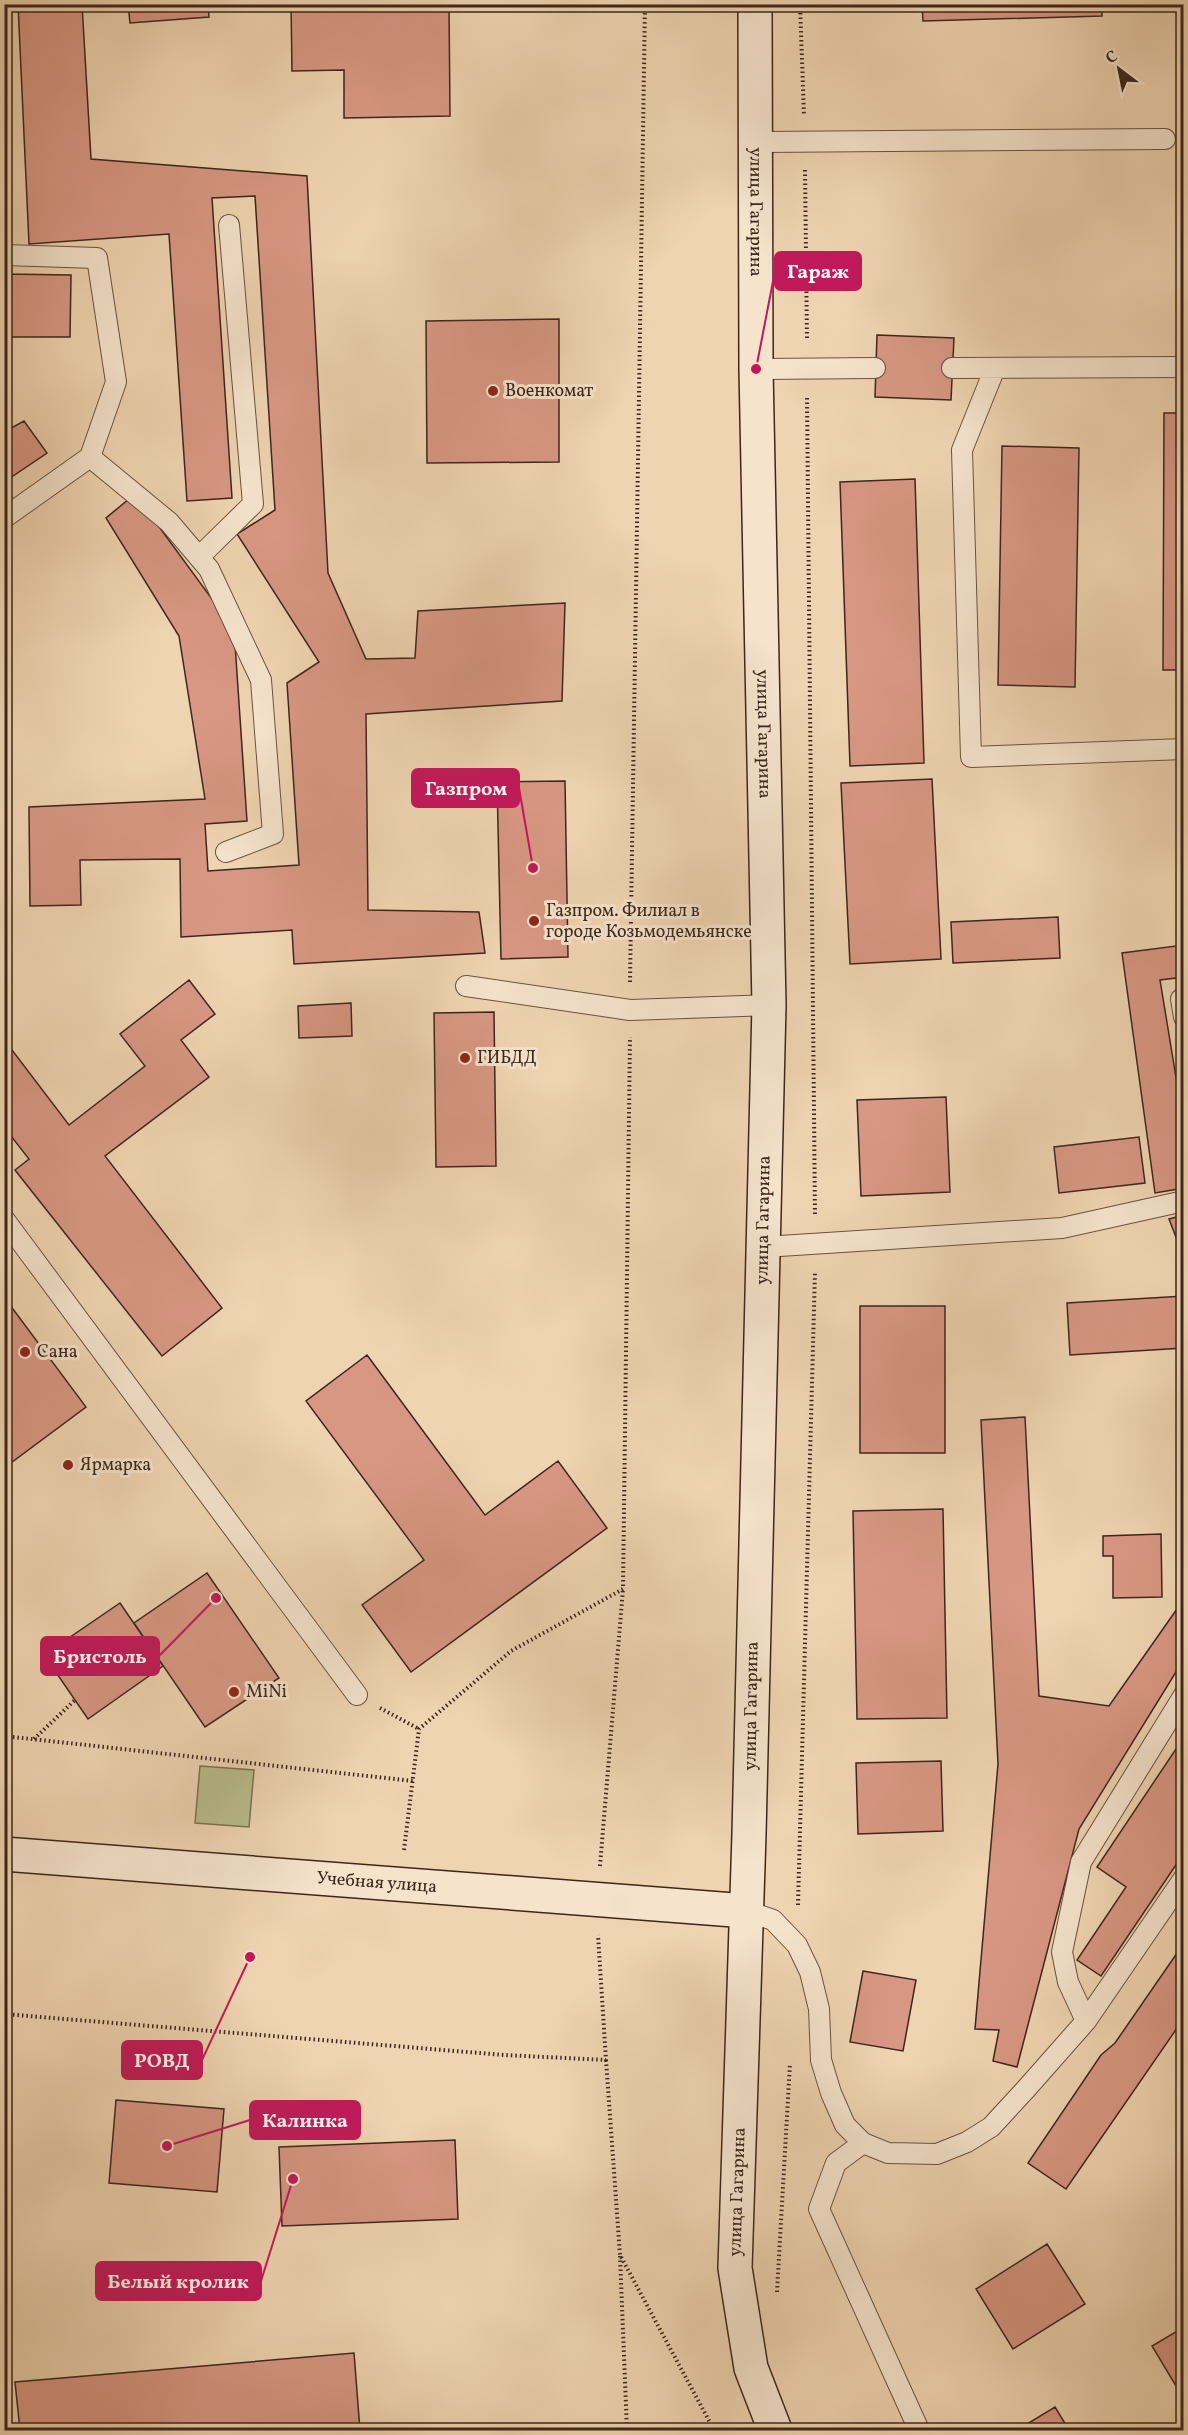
<svg xmlns="http://www.w3.org/2000/svg" width="1188" height="2435" viewBox="0 0 1188 2435" font-family="Vollkorn,serif">
  <style>
    .green { fill: #b9bd8c; stroke: #7b7254; stroke-width: 1.5 }
    .building { fill: #d89783; stroke: #3d261b; stroke-width: 1.5 }
    .lines { fill: none; stroke-linecap: round; stroke-linejoin: round }
    .lane-casing { stroke: #6a5240; stroke-width: 22 }
    .secondary-casing { stroke: #3d261b; stroke-width: 36 }
    .path { stroke: #3d261b; stroke-width: 4; stroke-dasharray: 1.5 3; stroke-linecap: butt }
    .lane { stroke: #f5e3cc; stroke-width: 20 }
    .secondary { stroke: #f5e3cc; stroke-width: 33 }
    .poi-dot { fill: #8f2418; stroke: #f5e3cc; stroke-width: 2 }
    .labels { text-anchor: middle; dominant-baseline: central; stroke-width: 6; stroke-linejoin: round; paint-order: stroke }
    .street-label { font-size: 18px; fill: #3d261b; stroke: #f5e3cc }
    .poi-label { font-size: 18px; fill: #3d261b; stroke: #f5e3cc; text-anchor: start }
    .leader { fill: none; stroke: #c2185b; stroke-width: 2 }
    .callout-dot { fill: #c2185b; stroke: #f5e3cc; stroke-width: 2 }
    .callout { fill: #c2185b; stroke: #c2185b; stroke-width: 2 }
    .callout-label { font-size: 20px; text-anchor: middle; font-weight: bold; fill: #fff }
  </style>
  <rect width="100%" height="100%" fill="#efd4b1"/>
  <filter id="stains"><feTurbulence type="fractalNoise" baseFrequency=".00333" numOctaves="4"/><feColorMatrix values="0 0 0 0 .2 0 0 0 0 .09 0 0 0 0 .02 0 0 0 .5 -.17"/></filter>
  <radialGradient id="worn" r=".72"><stop offset=".6" stop-color="#630" stop-opacity="0"/><stop offset="1" stop-color="#630" stop-opacity=".3"/></radialGradient>
  <path class="green" d="M200,1766l54,4 -5,57 -54,-4z"/>
  <path class="building" d="M18,4h64l9,155 216,17 21,397 38,86 49,-1 3,-47 147,-8 -3,98 -196,13 2,196 111,2 6,41 -191,11 -2,-34 -111,7 -1,-78 -100,1 1,45 -51,1 -1,-99 176,-8 -26,-163 -73,-118 29,-24 99,135 13,192 -42,3 3,47 91,-6 -12,-182 32,-21 -82,-128 38,-24 -20,-314 -43,2 20,300 -45,3 -18,-267 -140,10z
    M128,4h80l1,13 -79,6z
    M291,4h158l1,112 -106,2v-48l-52,1z
    M922,4h180v12l-179,5z
    M4,274l67,1 -1,62h-66z
    M559,319v143l-132,1 -1,-142z
    M877,335l77,3 -3,62 -76,-3z
    M1164,413h20v257h-21z
    M24,421l23,32 -43,29v-50z
    M1002,446l77,2 -4,239 -77,-2z
    M915,479l9,284 -74,3 -10,-284z
    M932,779l9,180 -91,5 -9,-181z
    M565,781l3,176 -67,2 -4,-177z
    M1058,917l2,41 -107,5 -2,-41z
    M1184,945v32l-24,3 24,146v62l-29,5 -33,-240z
    M189,980l26,34 -34,26 28,37 -104,79 117,152 -60,48 -147,-186 14,-11 -25,-32v-77l5,-4 60,79 76,-59 -25,-32z
    M351,1003l1,33 -53,2 -1,-32z
    M494,1012l2,154 -60,1 -2,-154z
    M946,1097l4,95 -89,4 -4,-96z
    M1139,1137l6,46 -86,10 -5,-46z
    M1184,1215v43l-15,-39z
    M1184,1296v52l-114,7 -3,-52z
    M4,1297l82,110 -82,61z
    M860,1306h85v147h-85z
    M367,1355l118,160 73,-54 49,67 -196,144 -49,-67 62,-45 -118,-159z
    M1025,1417l14,279 70,10 75,-107v60l-105,170 -62,238 -24,-6 6,-31 -24,-1 23,-265 -17,-344z
    M943,1509l4,209 -90,1 -4,-208z
    M1161,1534l1,63 -49,1v-42h-10v-20z
    M207,1573l72,105 -74,49 -71,-104z
    M120,1603l43,63 -75,53 -44,-64z
    M1184,1737v116l-83,123 -24,-16 49,-73 -29,-20z
    M941,1761l2,70 -85,3 -2,-71z
    M1184,1943v75l-118,171 -38,-26 73,-108 14,-12z
    M863,1971l53,9 -13,71 -53,-9z
    M116,2100l108,9 -7,83 -108,-9z
    M455,2140l3,79 -176,7 -3,-79z
    M1047,2244l38,60 -72,45 -37,-60z
    M1184,2327v61l-5,3 -27,-45z
    M354,2353l6,77h-340l-5,-48z
    M1055,2407l14,23h-52z"/>
  <g class="lines">
    <defs>
      <path id="lane" d="M755,142l410,-3
        M4,255l93,3 19,124 -26,75 -86,61
        M952,368l232,-1
        M995,368l-33,82 9,307 213,-8
        M756,369l119,-1
        M90,457l79,65 40,47 52,111 12,154 -47,18
        M199,557l54,-53 -24,-279
        M466,986l164,24 139,-5
        M1181,999l3,18
        M4,1219l353,476
        M764,1247l298,-19 122,-27
        M747,1911l26,9 24,25 13,27 9,37 2,51 10,33 14,32 18,18 25,10 49,1 30,-12 24,-15 35,-38 60,-68 98,-143
        M1086,2021l-18,-39 -6,-30 19,-90 103,-167
        M863,2143l-27,20 -17,46 100,221"/>
      <g id="secondary">
        <path id="s1" d="M755,4l1,365 13,636 -20,829 -14,434 16,100 24,62"/>
        <path id="s2" d="M4,1854l743,57"/>
      </g>
    </defs>
    <use href="#lane" class="lane-casing"/>
    <use href="#secondary" class="secondary-casing"/>
    <path class="path" d="M800,4l4,111
      M805,170l2,170
      M807,398l8,818
      M630,982l15,-978
      M380,1708l39,21
      M4,1736l409,45
      M34,1739l41,-39
      M404,1850l15,-121 92,-78 112,-62 7,-552
      M600,1866l23,-277
      M798,1905l17,-634
      M4,2014l500,41 102,5 -8,-125
      M606,2060l14,195 94,175
      M620,2256l7,174
      M777,2292l13,-229"/>
    <use href="#lane" class="lane"/>
    <use href="#secondary" class="secondary"/>
  </g>
  <g class="poi-dot">
    <circle cx="493" cy="391" r="6"/>
    <circle cx="534" cy="921" r="6"/>
    <circle cx="465" cy="1058" r="6"/>
    <circle cx="25" cy="1352" r="6"/>
    <circle cx="68" cy="1465" r="6"/>
    <circle cx="234" cy="1692" r="6"/>
  </g>
  <g class="labels">
    <g class="street-label">
      <text stroke="none"><textPath href="#s1" startOffset="208">улица Гагарина</textPath></text>
      <text stroke="none"><textPath href="#s1" startOffset="730">улица Гагарина</textPath></text>
      <text transform="translate(764 1220) rotate(-89)">улица Гагарина</text>
      <text transform="translate(752 1706) rotate(-89)">улица Гагарина</text>
      <text stroke="none"><textPath href="#s2" startOffset="374">Учебная улица</textPath></text>
      <text transform="translate(738 2192) rotate(-88)">улица Гагарина</text>
    </g>
    <g class="poi-label">
      <text x="505" y="391">Военкомат</text>
      <text x="546" y="911">Газпром. Филиал в<tspan x="546" dy="21">городе Козьмодемьянске</tspan></text>
      <text x="477" y="1058">ГИБДД</text>
      <text x="37" y="1352">Сана</text>
      <text x="80" y="1465">Ярмарка</text>
      <text x="246" y="1692">MiNi</text>
    </g>
  </g>
  <path class="leader" d="M756 369L775 271M533 868L519 788M216 1598L159 1656M250 1957L202 2060M167 2146L250 2120M293 2179L261 2281"/>
  <g class="callout-dot">
    <circle cx="756" cy="369" r="6"/>
    <circle cx="533" cy="868" r="6"/>
    <circle cx="216" cy="1598" r="6"/>
    <circle cx="250" cy="1957" r="6"/>
    <circle cx="167" cy="2146" r="6"/>
    <circle cx="293" cy="2179" r="6"/>
  </g>
  <g class="callout">
    <rect x="775" y="252" width="86" height="38" rx="6"/>
    <rect x="412" y="769" width="107" height="38" rx="6"/>
    <rect x="41" y="1637" width="118" height="38" rx="6"/>
    <rect x="122" y="2041" width="80" height="38" rx="6"/>
    <rect x="250" y="2101" width="110" height="38" rx="6"/>
    <rect x="96" y="2262" width="165" height="38" rx="6"/>
  </g>
  <g class="callout-label">
    <text x="818" y="278">Гараж</text>
    <text x="466" y="795">Газпром</text>
    <text x="100" y="1663">Бристоль</text>
    <text x="162" y="2067">РОВД</text>
    <text x="305" y="2127">Калинка</text>
    <text x="178" y="2288">Белый кролик</text>
  </g>
  <rect width="1188" height="2435" fill="none" stroke="#efd4b1" stroke-width="24"/>
  <rect x="6" y="6" width="1176" height="2423" fill="none" stroke="#3d261b" stroke-width="3"/>
  <rect x="12" y="12" width="1164" height="2411" fill="none" stroke="#3d261b" stroke-width="1.5"/>
  <g transform="translate(1119 69) rotate(328)" stroke="#f5e3cc" stroke-width="4.5" paint-order="stroke">
  <path d="M0-4.5L10 22L0 15L-10 22Z" fill="#3d261b"/>
  <text y="-9" font-size="16" font-weight="bold" text-anchor="middle" fill="#3d261b">С</text>
  </g>
  <rect width="100%" height="100%" filter="url(#stains)"/>
  <rect width="100%" height="100%" fill="url(#worn)"/>
</svg>
